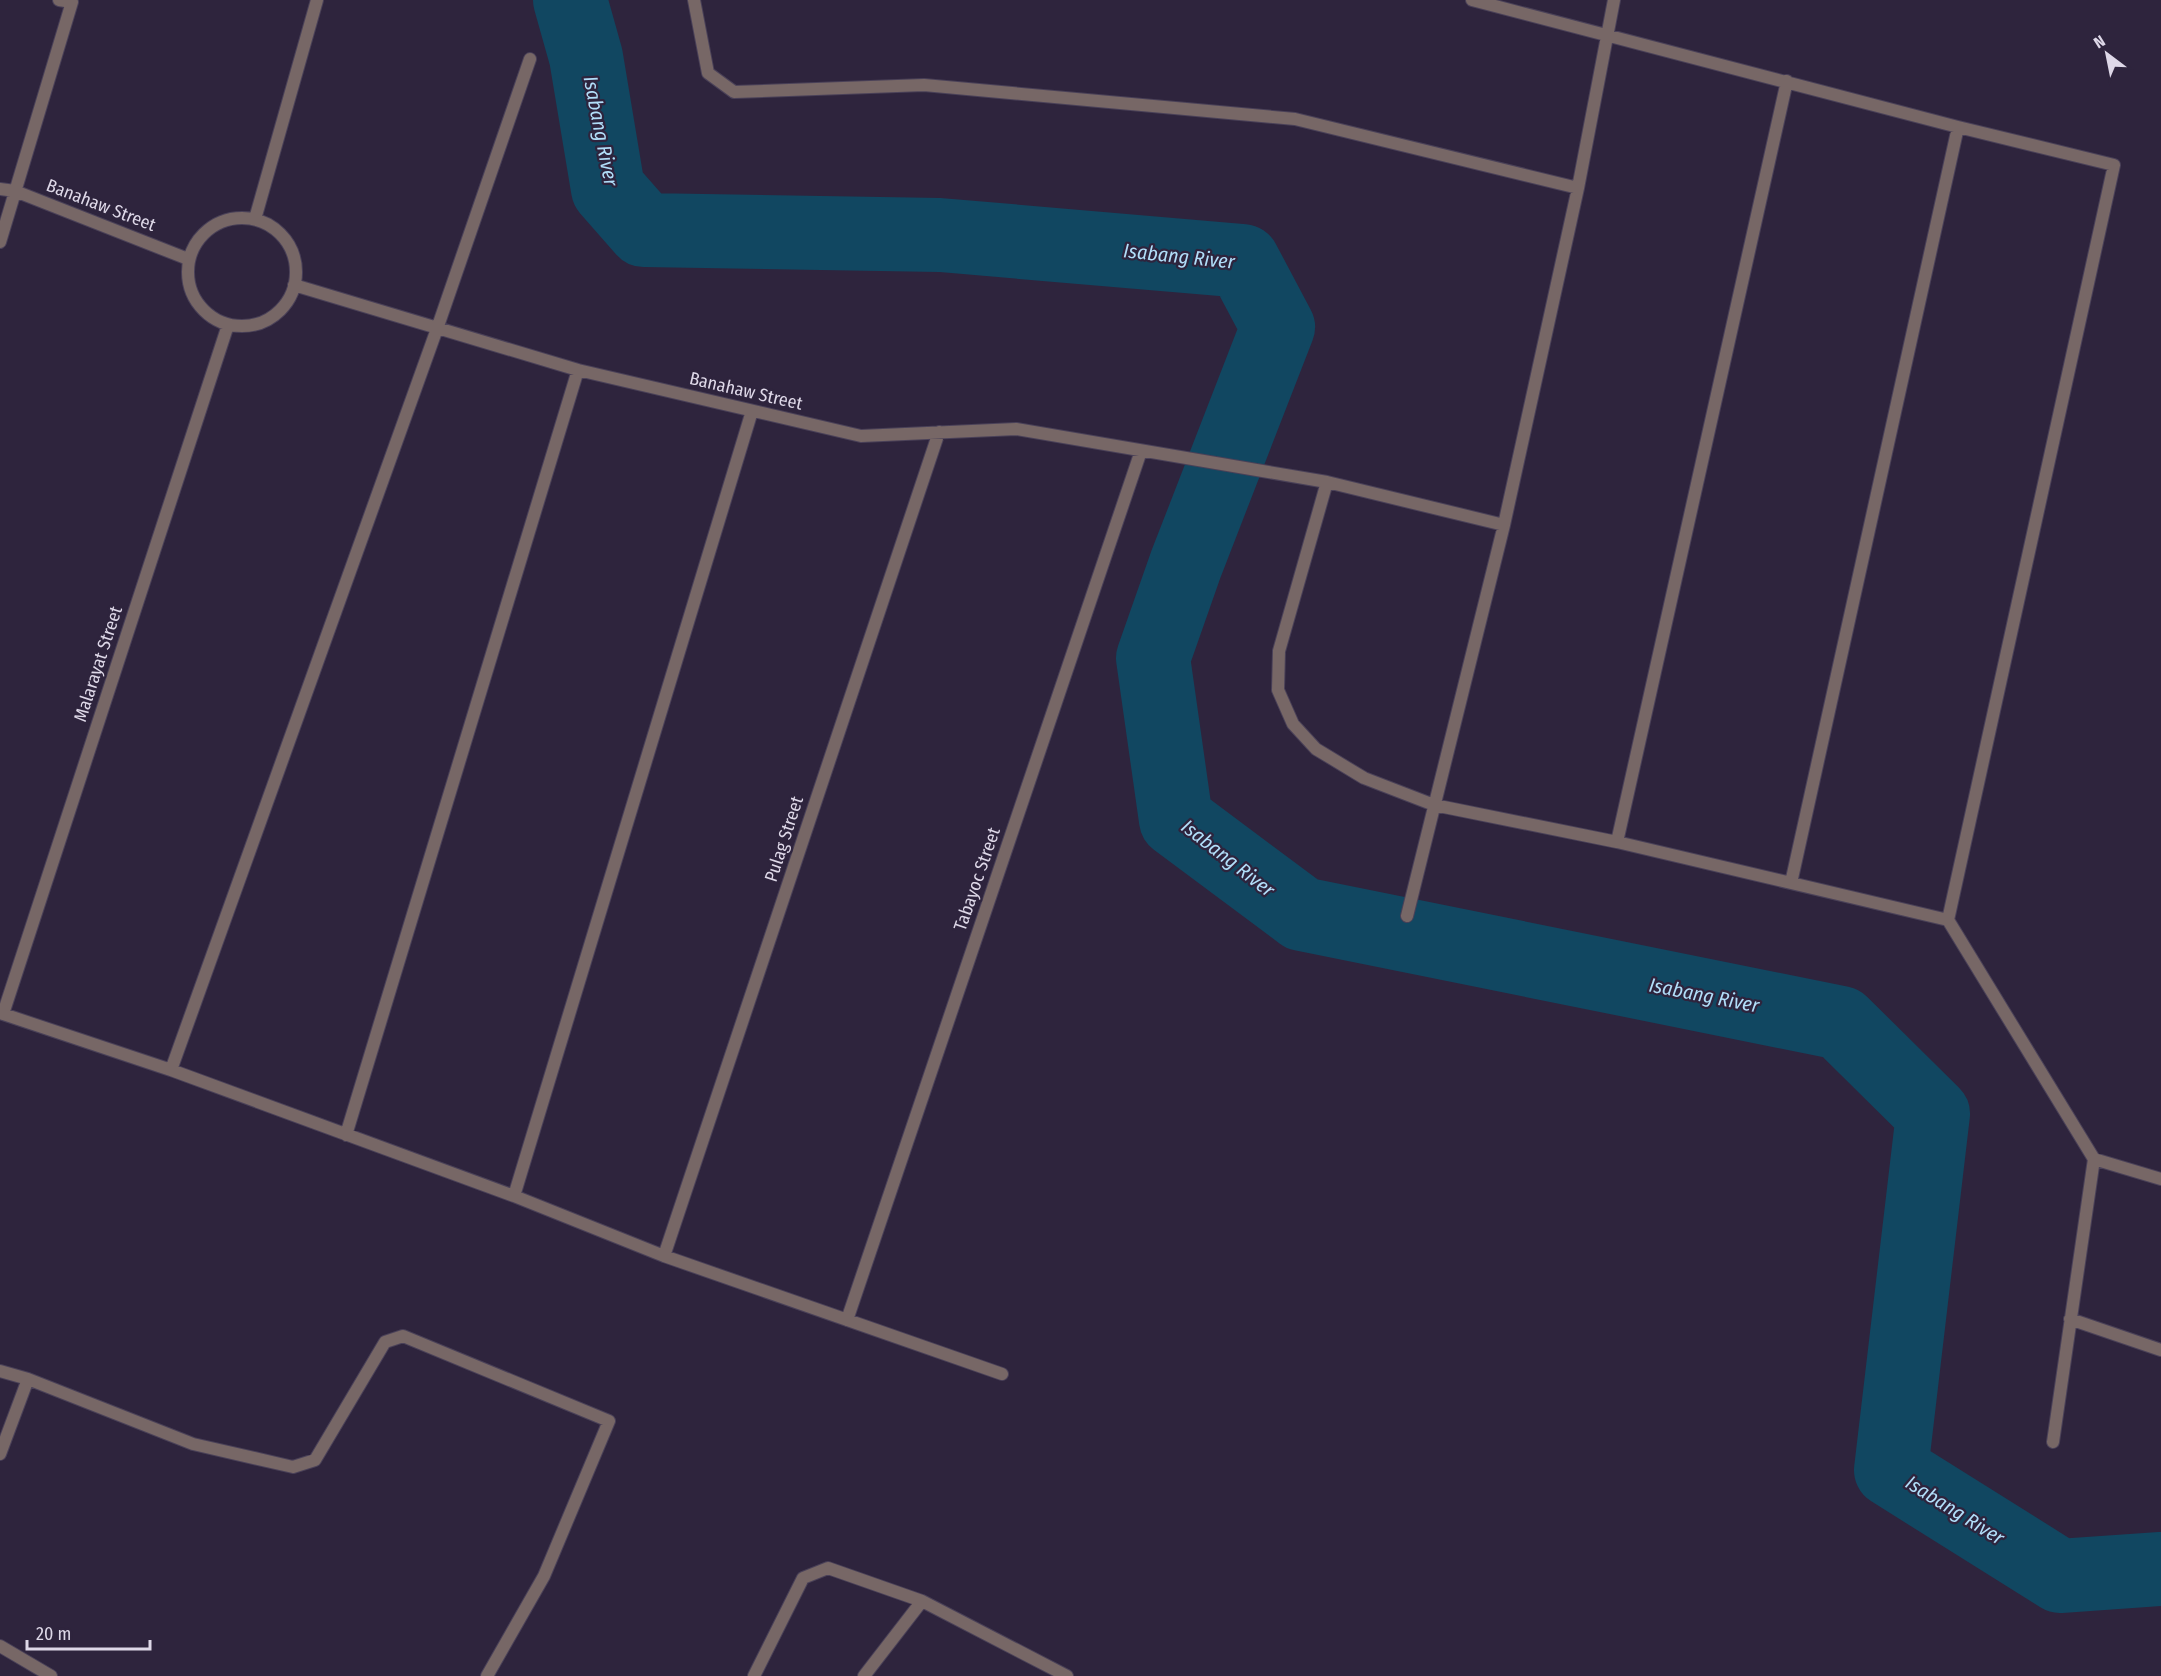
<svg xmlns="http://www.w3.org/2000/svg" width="2161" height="1676" viewBox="0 0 2161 1676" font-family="'Fira Sans Condensed',sans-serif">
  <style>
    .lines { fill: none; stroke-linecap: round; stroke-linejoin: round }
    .river { stroke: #114761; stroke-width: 74 }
    .minor-casing { stroke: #4a4158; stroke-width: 14 }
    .minor { stroke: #776766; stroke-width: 12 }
    .labels { text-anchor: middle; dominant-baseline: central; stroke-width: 4.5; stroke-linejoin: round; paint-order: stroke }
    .street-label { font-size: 18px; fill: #ded8e8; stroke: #2e243d }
    .water-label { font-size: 20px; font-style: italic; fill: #b1def9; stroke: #2e243d }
  </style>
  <rect width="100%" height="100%" fill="#2e243d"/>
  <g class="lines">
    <path class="river" d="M570,0l16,57 22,132 36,41 296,5 303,26 35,66 -92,237 -33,94 23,162 126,94 539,109 92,91 -42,356 169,106 101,-7"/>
    <defs>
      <path id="minor" d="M694,0l14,73 26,19 190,-7 371,34 283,69
        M0,189l15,2 173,68
        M188 272a54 54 0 1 1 108 0a54 54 0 1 1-108 0Z
        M255,219l62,-219
        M0,242l72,-240 -13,-2
        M294,285l284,85 283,66 155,-7 311,53 177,43
        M1327,482l-48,169 -1,39 15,34 23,25 48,29 70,27 183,37 331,78 166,-755 -156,-38 -486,-127
        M1617,842l170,-761
        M1791,883l167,-756
        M1407,916l97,-391 74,-337 36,-188
        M1948,920l146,239 -41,283
        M0,1013l171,57 343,126 150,60 338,118
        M3,1014l225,-689
        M171,1070l267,-744 92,-267
        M346,1135l232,-765
        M2094,1159l67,20
        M514,1196l238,-785
        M664,1256l275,-824
        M2070,1319l91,31
        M847,1320l294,-869
        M0,1371l28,8 165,65 100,23 22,-7 70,-118 18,-6 206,85 -65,155 -57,100
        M0,1454l28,-75
        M0,1646l51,30
        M754,1676l49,-98 25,-10 94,33 145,75
        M864,1676l58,-75"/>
    </defs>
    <use href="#minor" class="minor-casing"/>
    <use href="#minor" class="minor"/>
  </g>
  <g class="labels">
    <g class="street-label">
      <text transform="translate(101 205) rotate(21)">Banahaw Street</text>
      <text transform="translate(746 391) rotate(13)">Banahaw Street</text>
      <text transform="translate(98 664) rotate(-72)">Malarayat Street</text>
      <text transform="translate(784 839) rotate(-72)">Pulag Street</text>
      <text transform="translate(977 879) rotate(-71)">Tabayoc Street</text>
    </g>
    <g class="water-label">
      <text transform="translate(601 131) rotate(79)">Isabang River</text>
      <text transform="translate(1179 256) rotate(6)">Isabang River</text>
      <text transform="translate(1228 858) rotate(38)">Isabang River</text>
      <text transform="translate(1704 995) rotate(11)">Isabang River</text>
      <text transform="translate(1955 1510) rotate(32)">Isabang River</text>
    </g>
  </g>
  <g transform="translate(2107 54) rotate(328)" stroke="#2e243d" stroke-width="4.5" paint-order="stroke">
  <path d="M0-4.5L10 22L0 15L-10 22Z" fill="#ded8e8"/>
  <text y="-9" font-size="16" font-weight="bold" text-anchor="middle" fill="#ded8e8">N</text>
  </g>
  <path d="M27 1640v9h123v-9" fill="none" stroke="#ded8e8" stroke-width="3"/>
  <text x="36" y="1640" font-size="18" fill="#ded8e8" stroke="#2e243d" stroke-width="4.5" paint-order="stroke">20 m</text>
</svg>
